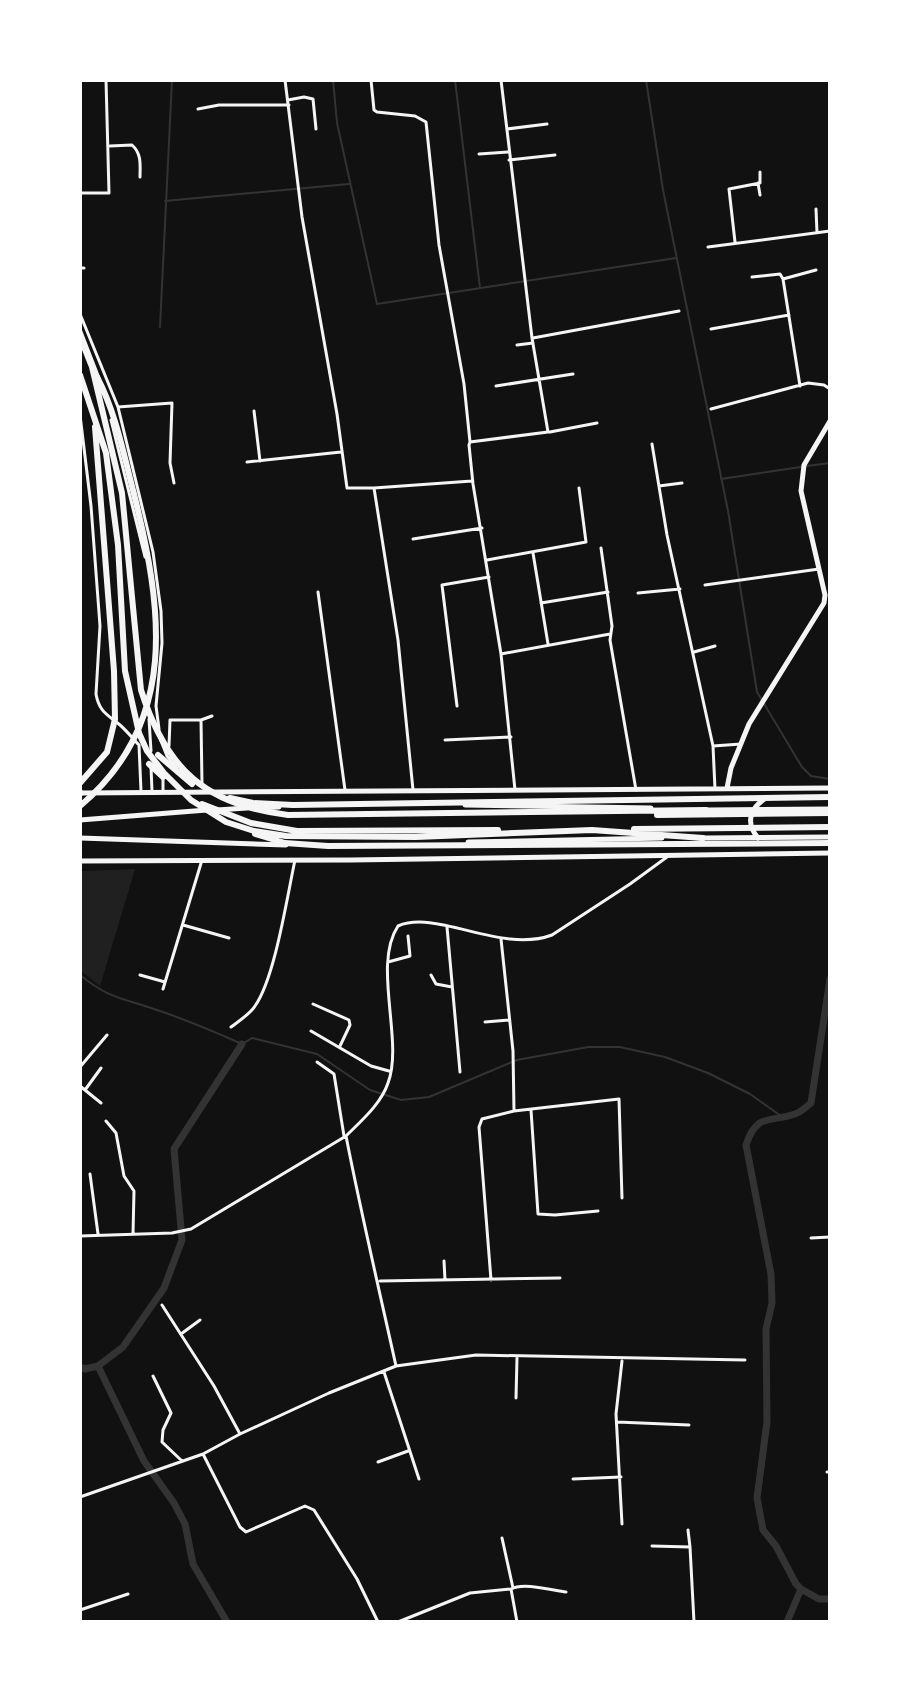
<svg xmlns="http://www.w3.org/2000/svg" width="910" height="1702" viewBox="0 0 910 1702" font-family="'DM Sans',sans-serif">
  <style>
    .green { fill: #202020 }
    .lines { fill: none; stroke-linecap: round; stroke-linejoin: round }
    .stream { stroke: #333; stroke-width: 2 }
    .canal { stroke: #333; stroke-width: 7 }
    .minor { stroke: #f5f5f5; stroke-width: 3 }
    .secondary { stroke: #f5f5f5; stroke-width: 5 }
    .primary { stroke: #f5f5f5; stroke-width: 5 }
    .trunk { stroke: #f5f5f5; stroke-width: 5 }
    .motorway { stroke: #f5f5f5; stroke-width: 6 }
  </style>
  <rect width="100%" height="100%" fill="#111"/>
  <path class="green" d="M135,869l-35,117 -20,-16v-94l2,-5z"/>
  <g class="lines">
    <path class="stream" d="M333,80l4,43 40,181 299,-46
      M455,80l25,208
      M646,80l17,110 65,321 29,181 45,75 9,9 19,3
      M165,201l184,-17
      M160,327l12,-247
      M807,466l23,-3
      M721,479l80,-12
      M80,975c28,23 42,23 74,34 30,10 59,22 88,35l10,-6 65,16 53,36 31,10 28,-3 88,-37 71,-13h32l45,10 43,16 42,21 31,22"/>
    <path class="canal" d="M830,979l-19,124c-5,4 -10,9 -16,11 -25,9 -38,-2 -49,31l25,129 1,29 -6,26 1,93 -10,76 6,32 13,16 20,38 5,5 18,10h11
      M80,1367l5,2 13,-3
      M227,1622l-34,-58 -8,-40 -11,-21 -30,-42 -46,-95 25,-19 41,-59 18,-48 -8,-91 68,-105
      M787,1622l14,-33"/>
    <path class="minor" d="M285,80l17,137 35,197 10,74h27l98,-7
      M371,80l3,30 3,2 38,4 11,6 13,123 25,139 6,58
      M501,80l31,258 16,94 -78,10 -1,3 4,39 28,170 14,136
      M288,100l16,-3 9,2 3,30
      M198,109l21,-4h70
      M507,129l40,-5
      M110,146l22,-1c10,9 8,20 8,32
      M479,154l29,-2
      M509,160l46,-5
      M758,183l2,12
      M80,193h29l-3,-113
      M816,209l1,24
      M735,242l-6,-53 31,-6v-11
      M708,247l122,-16
      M80,268h4
      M752,277l28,-3 3,5 33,-9
      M783,279l17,107
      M80,314l38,93 35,145 8,59 1,32 -6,63 3,23
      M80,329l19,49
      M711,329l78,-14
      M533,338l146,-27
      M517,345l16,-2
      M496,386l77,-12
      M118,407l54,-4 -2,60 4,20
      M711,409l97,-26 16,2 6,4
      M254,411l6,50
      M80,415l11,91 9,120 -4,68c3,18 12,21 24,31 7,6 13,14 19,20l2,46
      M111,420l34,137
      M550,432l47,-9
      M652,444l15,91 46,211 2,43
      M247,462l94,-10
      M659,486l23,-3
      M374,488l24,152 15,150
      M413,539l69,-11
      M601,548l11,78 -2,14 26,150
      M533,553l15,91
      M487,560l99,-18 -7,-54
      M705,585l114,-16
      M318,592l27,198
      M638,593l42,-4
      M541,603l67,-11
      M694,652l21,-6
      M501,654l109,-20
      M457,706l-15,-121 47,-8
      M149,719l2,32
      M201,720l11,-4
      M445,740l66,-3
      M161,741l6,15 10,12
      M169,746l1,-26h31l1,64
      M713,746l28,-2
      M151,767l1,24
      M163,777v14
      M183,925l46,13
      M447,927l13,145
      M501,939l12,112 1,60
      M388,962l22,-6 -2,-20
      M140,975l25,7
      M431,975l5,9 16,3
      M163,989l39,-129
      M313,1004l36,16 1,5 -10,21
      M485,1022l24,-2
      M231,1027c8,-6 19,-13 24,-21 20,-28 32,-109 40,-146
      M311,1031l60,35 18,5
      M317,1062l17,12 10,62
      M80,1067l27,-32
      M80,1086l21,17
      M85,1090l16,-22
      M531,1110l7,104 17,1 43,-4
      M106,1121l10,12 8,43 10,15 -1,43
      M346,1136c15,77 33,153 50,230
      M90,1174l8,60
      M80,1236l92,-3 19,-4 155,-93c15,-15 35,-32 42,-53 16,-42 -16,-118 10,-157 39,-17 103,28 154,9l78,-51 37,-27
      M811,1238l19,-1
      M444,1261l1,19
      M491,1280l-12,-153 3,-8 32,-8 105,-12 3,99
      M380,1281l180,-3
      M162,1305l52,81 26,48
      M181,1334l19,-14
      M384,1372l35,107
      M153,1376l18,37 -8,17 -1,12 20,19
      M516,1398l1,-40
      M617,1422l72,3
      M203,1454l37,73 6,5 59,-26 9,4 43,69 21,43
      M378,1462l30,-11
      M827,1472h3
      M573,1479l48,-2
      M80,1497l123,-43 37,-20 89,-41 67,-27 80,-11 269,5
      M622,1524l-6,-110 6,-53
      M688,1530l2,17
      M502,1538l11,50
      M652,1546l38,1 4,75
      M511,1589c12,-7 40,1 55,3
      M80,1610l48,-16
      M398,1622l72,-29 41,-4 6,33"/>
    <path class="secondary" d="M727,788l4,-20 18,-44 75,-121 1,-8 -24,-104 3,-26 26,-44
      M80,793l750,-5
      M758,838c-13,-15 -8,-30 8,-40
      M80,861l271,-1 479,-7"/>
    <path class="primary" d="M80,794l2,-1
      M465,805l186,3
      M257,808l22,-1
      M217,810l30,-2
      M80,820l127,-10
      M80,838l206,7
      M468,842l194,-4"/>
    <path class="trunk" d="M706,810l124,-1
      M703,838l127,-1"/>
    <path class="motorway" d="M80,337l12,30
      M92,367l30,126 19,197c25,79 64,115 147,125l418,-5
      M80,375l26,78 12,92 7,126 14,62 8,18 17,22 27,27 35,22 28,9 32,5 130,1 176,-7 111,8
      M158,755l34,29
      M149,764l14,13
      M80,783l27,-31 8,-33 -1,-48 -19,-244
      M230,798l23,5 40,2 537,-8
      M202,804l49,19 46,8 201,-1
      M80,806c100,-84 82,-199 54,-312 -10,-38 -18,-81 -37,-117
      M657,815l173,-2
      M634,829l196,-2
      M255,834l30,9 43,3 502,-3"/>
  </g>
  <rect width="910" height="1702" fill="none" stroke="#ffffff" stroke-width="164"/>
</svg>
